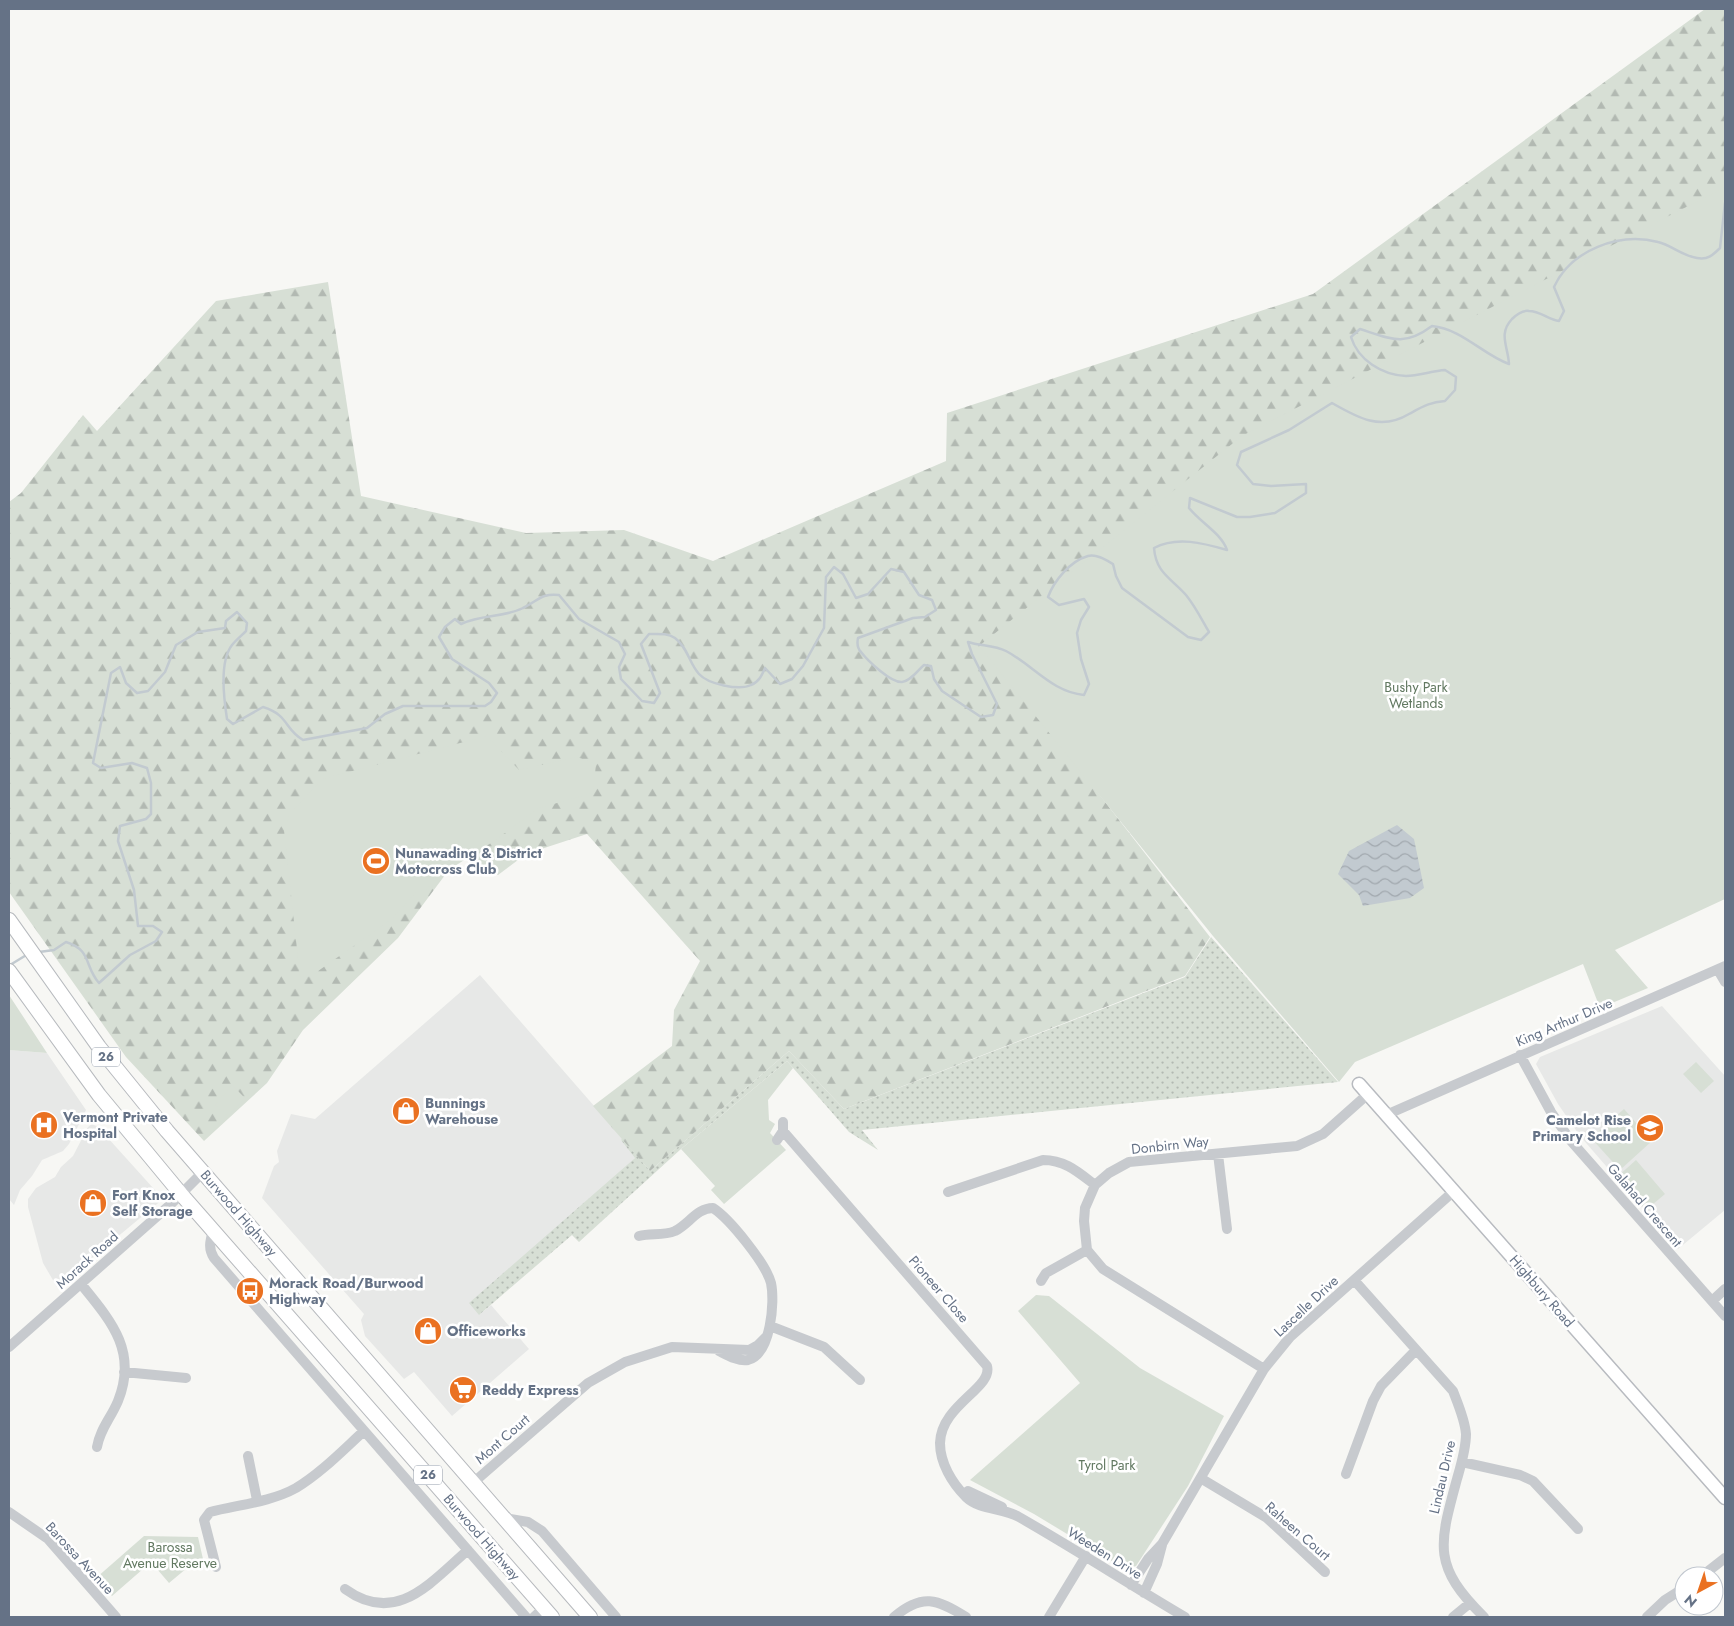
<svg xmlns="http://www.w3.org/2000/svg" width="1734" height="1626" viewBox="0 0 1734 1626" font-family="Jost,sans-serif">
  <style>
    .built { fill: #e7e8e7 }
    .grass { fill: url(#grass-dots) }
    .forest { fill: url(#forest-firs) }
    .park { fill: #d7dfd5 }
    .water { fill: url(#water-waves) }
    .lines { fill: none; stroke-linecap: round; stroke-linejoin: round }
    .stream { stroke: #c2cad0; stroke-width: 2.5 }
    .major-casing { stroke: #b8bbc0; stroke-width: 15 }
    .highway-casing { stroke: #b7babe; stroke-width: 16 }
    .minor { stroke: #c7cace; stroke-width: 10 }
    .major { stroke: #fff; stroke-width: 12 }
    .highway { stroke: #fff; stroke-width: 14 }
    .labels { text-anchor: middle; dominant-baseline: central; stroke-width: 5; stroke-linejoin: round; paint-order: stroke }
    .shield { fill: #fff; stroke: #939caa; stroke-width: 1 }
    .shield-label { font-size: 12px; font-weight: bold; fill: #657286 }
    .park-label { font-size: 14px; fill: #617860; stroke: #fff }
    .poi-label { font-size: 14px; font-weight: bold; fill: #657286; stroke: #fff; text-anchor: start }
    .street-label { font-size: 14px; fill: #657286; stroke: #fff }
  </style>
  <defs>
    <pattern id="grass-dots" width="8" height="8" patternUnits="userSpaceOnUse" patternTransform="scale(1.25)"><rect width="8" height="8" fill="#d7dfd5"/><path d="M2 2h.1M6 6h.1" fill="none" stroke="#b2b9b2" stroke-width="1.8" stroke-linecap="round"/></pattern>
    <pattern id="forest-firs" width="22" height="20" patternUnits="userSpaceOnUse" patternTransform="scale(1.25)"><rect width="22" height="20" fill="#d7dfd5"/><path d="M5 1l3.5 6h-7zM16 11l3.5 6h-7z" fill="#b2b9b2"/></pattern>
    <pattern id="water-waves" width="16" height="10" patternUnits="userSpaceOnUse" patternTransform="scale(1.25)"><rect width="16" height="10" fill="#c2cad0"/><path d="M0 5q4-4 8 0t8 0" fill="none" stroke="#a1a8ae"/></pattern>
  </defs>
  <rect width="100%" height="100%" fill="#f7f7f4"/>
  <path class="built" d="M480,975l142,163 -1,2 15,17 -157,158 12,-10 38,44 -77,67 -38,-44 -10,7 -39,-43 -4,-16 3,-6 -102,-116 12,-32 5,-4 -2,-11 14,-37 24,5z
    M1662,1006l63,70v134l-47,39 -98,-113 -22,-32 -22,-40 4,-7z
    M9,1050l38,3 39,57 -17,34 -6,7 -21,9 -10,16 -12,14 -6,15 -5,-6z
    M92,1124l6,3 65,72 -106,88 -14,-24 -15,-56v-8l8,-11 19,-11 6,-10 12,-11 15,-29z"/>
  <path class="grass" d="M1211,937l127,145 -476,48 16,20 -29,-18 -62,-71 -106,88 -102,93 -7,-7 -93,80 -10,-12 166,-145 -14,-18 1,-2 28,33 139,-120 55,58 341,-132z"/>
  <path class="forest" d="M1705,9h20v380l-741,257 226,291 -25,39 -341,133 -55,-58 -139,120 -57,-65 79,-60 2,-36 26,-49 -113,-127 -61,20 -28,21 -38,-20 -62,83 -95,92 -36,53 -63,58 -78,-84 -117,-165v-390l12,-9 62,-78 14,16 119,-130 112,-19 33,214 165,37 98,-3 89,31 233,-100 1,-48 366,-119z"/>
  <path class="park" d="M1725,187v712l-110,51 33,38 -48,20 -17,-44 -228,98 -16,20 -126,-146 -234,-290 263,-210z
    M487,736l32,34 58,-13 19,7 -3,29 -54,15 -48,35 -55,35 -9,11 -10,2 -25,28 -81,57 -11,1 -16,-147 6,-16 32,-35z
    M9,995l38,58 -38,-3z
    M787,1061l6,7 -25,32 1,20 6,4 -5,9 16,17 -62,54 -13,-14 4,-4 -34,-37z
    M1696,1062l18,19 -13,12 -18,-19z
    M232,1085l13,13 -17,18 -13,-11z
    M1624,1109l28,32 -32,29 -29,-32z
    M1636,1160l29,34 -19,16 -29,-33z
    M1036,1295l13,1 91,72 84,48 -36,70 -52,80 -11,3 -91,-55 -64,-34 110,-97 -62,-72z
    M144,1536l54,1 5,22 -16,9 -18,15 -18,-21 -39,34 -16,-18z"/>
  <path class="water" d="M1397,825l17,14 10,49 -14,10 -47,8 -4,-11 -21,-21 11,-23z"/>
  <g class="lines">
    <path class="stream" d="M39,952l15,-2 12,-8c26,8 18,24 33,41l31,-28 26,-14 6,-9 -9,-6h-15l-4,-36 -16,-49 2,-15 26,-7 5,-5v-31l-4,-15 -15,-5 -31,5 -8,-5 18,-90 9,-6 6,16 11,10 11,-2 17,-19 11,-27 22,-13 27,-4 1,-7 11,-9 10,11 -1,8c-4,4 -10,9 -14,14 -13,17 -8,54 -5,74l6,5 30,-17c26,8 21,22 40,33l64,-12 18,-14 18,-8h82l6,-4 6,-9 -8,-10 -37,-24 -13,-22 6,-10 10,-8 6,5c22,-10 42,-6 62,-16 15,-7 18,-15 36,-13l20,24 40,23 6,12 -6,13 2,12 21,22 12,2 6,-10 -19,-49 8,-10c9,0 19,-1 26,4 13,10 14,25 24,36 9,10 40,17 52,11 8,-3 11,-10 14,-17l15,16 12,-5 11,-13 21,-38 2,-51 8,-10 9,7 13,24 12,-4 23,-25 13,3 15,23 13,5 4,10 -11,7 -12,1 -55,20c-1,5 -1,10 3,14 7,9 30,31 41,30 9,-1 16,-12 22,-17l7,1 3,13 8,12 39,26 12,-2 4,-11 -25,-50 -4,-12c12,4 26,3 38,9 27,14 46,41 78,44l5,-11 -8,-25 -4,-26 4,-13 8,-13 -5,-8 -25,6 -11,-8c6,-16 22,-36 40,-41 9,-2 18,4 25,8l3,12 6,12 66,49 13,3 8,-8c-7,-12 -14,-26 -23,-37 -15,-17 -30,-22 -32,-47 23,-12 49,-5 73,2 -6,-17 -26,-27 -38,-42l1,-10 47,19h13l25,-4 31,-20v-9l-35,2 -18,-2 -16,-19 4,-13 48,-22 43,-27c26,15 49,28 77,11 13,-7 21,-12 36,-13l10,-11 1,-13 -11,-7c-13,1 -27,6 -39,6 -24,-1 -48,-16 -55,-39l9,-8c31,10 44,18 72,-3 30,3 50,28 77,38 -1,-18 -11,-30 3,-45 4,-4 11,-9 17,-8 11,0 20,9 30,10l5,-10 -10,-24c17,-37 65,-55 104,-45 13,3 25,14 39,16 11,2 16,-3 23,-10l5,-45
      M10,965l18,-11"/>
    <defs>
      <path id="major" d="M1359,1084l366,414"/>
      <path id="highway" d="M9,920l90,127 68,84 423,486
        M9,971l90,124 82,99 371,423"/>
    </defs>
    <use href="#major" class="major-casing"/>
    <use href="#highway" class="highway-casing"/>
    <path class="minor" d="M1718,970l7,12
      M1520,1055l31,57 20,29 154,175
      M1386,1115l339,-149
      M783,1131l204,235c6,22 -46,39 -47,77 0,20 12,40 26,54 15,14 36,10 53,20 56,32 110,67 166,100
      M777,1140l6,-9v-9
      M1218,1154l9,75
      M948,1192l95,-32c22,0 35,12 52,25
      M213,1231c-3,10 -5,18 1,27l312,359
      M639,1236c12,-3 24,0 36,-5 14,-7 22,-23 38,-23 17,11 53,56 58,75 4,19 0,71 -23,77 -9,2 -21,-5 -29,-9
      M1354,1280l99,111c5,13 12,29 13,43 0,15 -5,31 -9,45 -18,66 -25,87 27,138
      M1041,1281l5,-8 41,-23
      M81,1284c30,37 57,67 37,117 -7,17 -18,28 -21,46
      M1712,1301l13,-12
      M770,1326l54,21 36,33
      M9,1347l162,-143 32,-32
      M1264,1369l-161,-100 -16,-19 -3,-29 1,-13 10,-23 14,-12 20,-11 168,-16 26,-12 45,-40
      M124,1372l62,6
      M248,1456l9,44
      M1462,1462l58,13 13,6 45,48
      M1346,1474l27,-73 8,-15 35,-36
      M1202,1479l65,39 58,54
      M474,1482l114,-99 37,-21 47,-15 77,3 9,-5 8,-8
      M968,1491l34,16
      M9,1512l39,27 68,78
      M504,1518l24,4 14,9 74,86
      M216,1567l-12,-47 6,-8c27,-7 61,-10 86,-24 25,-15 47,-38 68,-57
      M1702,1576l23,-18
      M1131,1585l17,-26 14,-15 102,-175 26,-32 164,-146
      M345,1589c51,37 85,-6 123,-39
      M1144,1593l13,-29 5,-19
      M534,1617l10,-9
      M894,1617c28,-24 43,-18 72,0
      M1049,1617l37,-61
      M1453,1617l17,-14
      M1647,1617l18,-17 19,-12"/>
    <use href="#major" class="major"/>
    <use href="#highway" class="highway"/>
  </g>
  <defs>
    <symbol id="stadium-disc" viewBox="-11 -11 22 22"><circle r="9.5" fill="#ea7121" stroke="#fff"/><path d="M0-5a6.5 5 0 1 0 0 10a6.5 5 0 1 0 0-10ZM-3.5-1.8h7v3.6h-7Z" fill="#fff"/></symbol>
    <symbol id="shop-disc" viewBox="-11 -11 22 22"><circle r="9.5" fill="#ea7121" stroke="#fff"/><path d="M-5-2.5h2.3a2.7 3.5 0 0 1 5.4 0H5L5.5 6h-11ZM-1.5-2.5h3a1.5 2.3 0 0 0-3 0Z" fill="#fff"/></symbol>
    <symbol id="hospital-disc" viewBox="-11 -11 22 22"><circle r="9.5" fill="#ea7121" stroke="#fff"/><path d="M-5-5h3v3.5h4V-5h3V5h-3V1.5h-4V5h-3Z" fill="#fff"/></symbol>
    <symbol id="school-disc" viewBox="-11 -11 22 22"><circle r="9.5" fill="#ea7121" stroke="#fff"/><path d="M0-5L7-2L0 1L-7-2ZM-4 1L0 2.5L4 1V4Q0 6-4 4Z" fill="#fff"/></symbol>
    <symbol id="bus-disc" viewBox="-11 -11 22 22"><circle r="9.5" fill="#ea7121" stroke="#fff"/><path d="M-5-6H5V4H4V6H2V4H-2V6H-4V4H-5ZM-3.5-4V0h7V-4ZM-3.5 1.2v1.5H-2V1.2ZM2 1.2v1.5H3.5V1.2Z" fill="#fff"/></symbol>
    <symbol id="supermarket-disc" viewBox="-11 -11 22 22"><circle r="9.5" fill="#ea7121" stroke="#fff"/><path d="M-6-5.5h2.5l.6 2H6L4.5 2H-2.5L-4.4-4H-6ZM-1.5 3.2a1.3 1.3 0 1 0 .1 0ZM3 3.2a1.3 1.3 0 1 0 .1 0Z" fill="#fff"/></symbol>
  </defs>
  <g fill-rule="evenodd">
    <use href="#stadium-disc" x="360" y="845" width="32" height="32"/>
    <use href="#shop-disc" x="390" y="1095" width="32" height="32"/>
    <use href="#hospital-disc" x="28" y="1109" width="32" height="32"/>
    <use href="#school-disc" x="1634" y="1112" width="32" height="32"/>
    <use href="#shop-disc" x="77" y="1187" width="32" height="32"/>
    <use href="#bus-disc" x="234" y="1275" width="32" height="32"/>
    <use href="#shop-disc" x="412" y="1315" width="32" height="32"/>
    <use href="#supermarket-disc" x="447" y="1374" width="32" height="32"/>
  </g>
  <g class="labels">
    <g class="shield">
      <rect x="92" y="1047.5" width="28" height="19" rx="4"/>
      <rect x="414" y="1465.5" width="28" height="19" rx="4"/>
    </g>
    <g class="shield-label">
      <text x="106" y="1057">26</text>
      <text x="428" y="1475">26</text>
    </g>
    <g class="park-label">
      <text x="1416" y="687">Bushy Park<tspan x="1416" dy="16">Wetlands</tspan></text>
      <text x="1107" y="1465">Tyrol Park</text>
      <text x="170" y="1547">Barossa<tspan x="170" dy="16">Avenue Reserve</tspan></text>
    </g>
    <g class="poi-label">
      <text x="395" y="853">Nunawading &amp; District<tspan x="395" dy="16">Motocross Club</tspan></text>
      <text x="425" y="1103">Bunnings<tspan x="425" dy="16">Warehouse</tspan></text>
      <text x="63" y="1117">Vermont Private<tspan x="63" dy="16">Hospital</tspan></text>
      <text x="1631" y="1120" text-anchor="end">Camelot Rise<tspan x="1631" dy="16">Primary School</tspan></text>
      <text x="112" y="1195">Fort Knox<tspan x="112" dy="16">Self Storage</tspan></text>
      <text x="269" y="1283">Morack Road/Burwood<tspan x="269" dy="16">Highway</tspan></text>
      <text x="447" y="1331">Officeworks</text>
      <text x="482" y="1390">Reddy Express</text>
    </g>
    <g class="street-label">
      <text transform="translate(1564 1022) rotate(-23)">King Arthur Drive</text>
      <text transform="translate(1170 1145) rotate(-6)">Donbirn Way</text>
      <text transform="translate(1645 1205) rotate(49)">Galahad Crescent</text>
      <text transform="translate(239 1213) rotate(49)">Burwood Highway</text>
      <text transform="translate(87 1260) rotate(-42)">Morack Road</text>
      <text transform="translate(939 1289) rotate(49)">Pioneer Close</text>
      <text transform="translate(1542 1291) rotate(49)">Highbury Road</text>
      <text transform="translate(1306 1306) rotate(-43)">Lascelle Drive</text>
      <text transform="translate(502 1439) rotate(-41)">Mont Court</text>
      <text transform="translate(1442 1477) rotate(-77)">Lindau Drive</text>
      <text transform="translate(1298 1531) rotate(41)">Raheen Court</text>
      <text transform="translate(482 1537) rotate(49)">Burwood Highway</text>
      <text transform="translate(1105 1553) rotate(32)">Weeden Drive</text>
      <text transform="translate(80 1558) rotate(47)">Barossa Avenue</text>
    </g>
  </g>
  <rect width="1734" height="1626" fill="none" stroke="#657286" stroke-width="20"/>
  <g transform="translate(1699 1591) rotate(220)"><circle r="24" fill="#ffffff" stroke="#c1c7cf"/>
  <path d="M0-4L9 19L0 12L-9 19Z" fill="#ea7121"/>
  <text y="-8" font-size="14" font-weight="bold" text-anchor="middle" fill="#657286">N</text>
  </g>
</svg>
